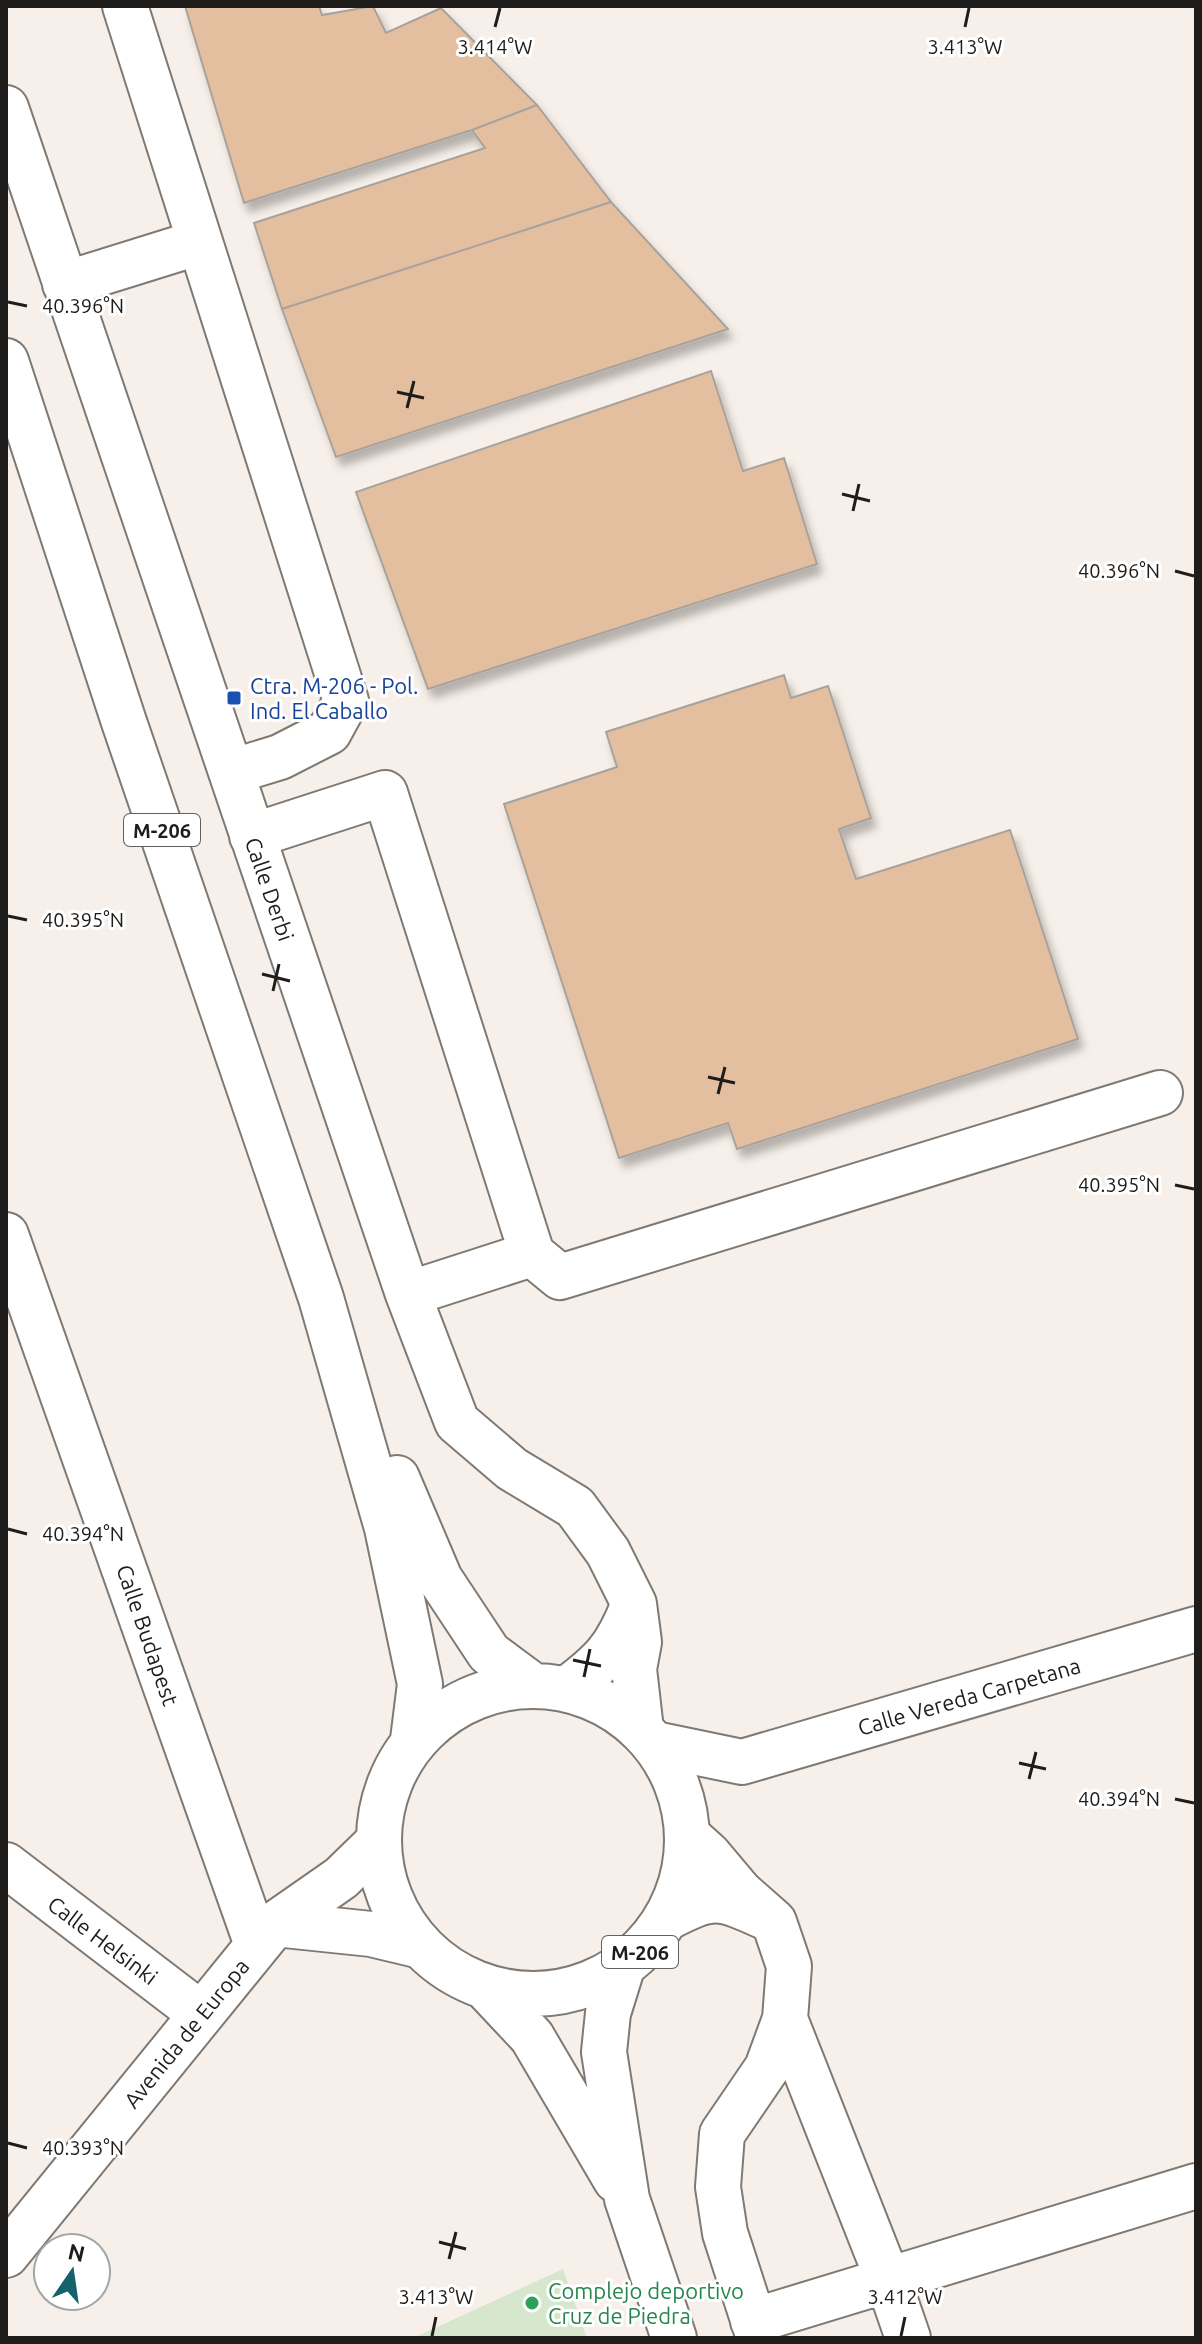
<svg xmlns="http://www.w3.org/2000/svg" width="1202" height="2344" viewBox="0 0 1202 2344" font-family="Ubuntu,sans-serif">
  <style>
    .green { fill: #d6e7cd }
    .building { fill: #e3be9f; stroke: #a8a29d; stroke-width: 2; filter: url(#shadow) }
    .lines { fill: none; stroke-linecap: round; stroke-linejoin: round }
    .minor-casing { stroke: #7f7974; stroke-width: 48 }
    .major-casing { stroke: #7f7974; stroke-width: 48 }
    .minor { stroke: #fff; stroke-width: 44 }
    .major { stroke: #fff; stroke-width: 44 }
    .ticks { fill: none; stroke: #1f1d1b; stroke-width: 3 }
    .transit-dot { fill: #1a4fb4; stroke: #fff; stroke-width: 3 }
    .leisure-dot { fill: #2e9e5b; stroke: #fff; stroke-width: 3 }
    .labels { text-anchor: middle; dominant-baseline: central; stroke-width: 6; stroke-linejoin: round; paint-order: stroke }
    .shield { fill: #fff; stroke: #62615f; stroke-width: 2 }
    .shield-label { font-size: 20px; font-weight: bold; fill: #1f1d1b }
    .transit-label { font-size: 22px; fill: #164399; stroke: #fff; text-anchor: start }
    .street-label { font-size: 22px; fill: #1f1d1b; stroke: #fff }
    .leisure-label { font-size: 22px; fill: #27864d; stroke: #fff; text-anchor: start }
    .ticks-label { font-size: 20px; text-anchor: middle; fill: #1f1d1b; stroke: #fff; stroke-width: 6; stroke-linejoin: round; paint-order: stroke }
  </style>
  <defs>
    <filter id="shadow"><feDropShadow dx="5" dy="9" stdDeviation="4" flood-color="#0004"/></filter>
  </defs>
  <rect width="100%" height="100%" fill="#f7f0ea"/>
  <path class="green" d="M563,2269l24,69h-174z"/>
  <path class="building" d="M185,6h134l3,9 51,-9 13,27 55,-25 96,97 -65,25 -228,73z
    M537,105l74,97 -329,107 -28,-86 231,-75 -13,-18z
    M611,202l117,127 -392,128 -54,-148z
    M711,371l32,100 41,-13 33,106 -389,125 -72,-197z
    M784,675l7,23 37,-12 43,132 -32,11 17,50 154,-49 68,209 -341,110 -9,-26 -109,35 -115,-354 113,-37 -11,-35z"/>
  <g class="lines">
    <defs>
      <path id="minor" d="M125,6l221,695 -17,31 -49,25 -49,15
        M6,108l402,1186 49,128 55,47 63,38 33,45 26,52 5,38 -5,27 7,61
        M65,284l135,-42
        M252,836l133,-43 147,461 28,23 600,-184
        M6,1235l251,710
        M408,1294l124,-40
        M567,1689c36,-27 49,-40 66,-83
        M655,1744l87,18 454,-133
        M688,1836l20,18 32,38 34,30 15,44 -4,53 -18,49 -45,66 -4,53 7,46 34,105
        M6,1865l195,149
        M667,1918c46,-24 52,-22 98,-1
        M275,1924l96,10 46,11
        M785,2019l103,261 20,58
        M6,2255l269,-331 66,-46 35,-34
        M753,2321l443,-135"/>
      <path id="major" d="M6,361l118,361 197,576 66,230 33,156 -7,56
        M397,1478l43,101 49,74 43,32
        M379 1840a154 154 0 1 1 308 0a154 154 0 1 1-308 0Z
        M622,1968l-14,45 -4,39 23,147 47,139
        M487,1989l45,48 84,143"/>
    </defs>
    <use href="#minor" class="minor-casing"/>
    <use href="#major" class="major-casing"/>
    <use href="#minor" class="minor"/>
    <use href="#major" class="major"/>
  </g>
  <path class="ticks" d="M495,27l5,-19M965,27l4,-19M8,302l19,4M397,392l27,6M407,408l7,-27M842,494l28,7M853,511l6,-27M1175,571l19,5M8,916l19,4M262,974l28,7M273,991l6,-27M708,1077l27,6M718,1094l7,-27M1175,1185l19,4M8,1529l19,5M573,1660l28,6M584,1677l6,-28M1019,1763l27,6M1029,1779l7,-27M1175,1799l19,4M8,2143l19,5M439,2242l27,7M449,2259l7,-27M432,2336l4,-19M901,2336l4,-19"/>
  <rect class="transit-dot" x="226" y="690" width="16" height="16" rx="4"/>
  <circle class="leisure-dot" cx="532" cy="2303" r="8"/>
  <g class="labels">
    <g class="shield">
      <rect x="124" y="814" width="76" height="32" rx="6"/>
      <rect x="602" y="1936" width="76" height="32" rx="6"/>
    </g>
    <g class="shield-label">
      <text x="162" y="830">M-206</text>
      <text x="640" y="1952">M-206</text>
    </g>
    <g class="transit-label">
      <text x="250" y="685">Ctra. M-206 - Pol.<tspan x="250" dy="25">Ind. El Caballo</tspan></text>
    </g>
    <g class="street-label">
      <text transform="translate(270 889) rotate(71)">Calle Derbi</text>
      <text transform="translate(148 1635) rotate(71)">Calle Budapest</text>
      <text transform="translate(969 1696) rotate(-16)">Calle Vereda Carpetana</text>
      <text transform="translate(103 1940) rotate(37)">Calle Helsinki</text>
      <text transform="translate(186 2033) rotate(-51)">Avenida de Europa</text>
    </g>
    <g class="leisure-label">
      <text x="548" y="2290">Complejo deportivo<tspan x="548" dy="25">Cruz de Piedra</tspan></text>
    </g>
  </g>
  <g class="ticks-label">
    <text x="965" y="54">3.413°W</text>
    <text x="495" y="54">3.414°W</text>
    <text x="83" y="313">40.396°N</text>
    <text x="1119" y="578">40.396°N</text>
    <text x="83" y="927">40.395°N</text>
    <text x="1119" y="1192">40.395°N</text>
    <text x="83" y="1541">40.394°N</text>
    <text x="1119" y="1806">40.394°N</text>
    <text x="83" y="2155">40.393°N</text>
    <text x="436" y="2304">3.413°W</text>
    <text x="905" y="2304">3.412°W</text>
  </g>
  <rect width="1202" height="2344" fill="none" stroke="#1f1d1b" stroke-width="16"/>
  <g transform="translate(72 2272) rotate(13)"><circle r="38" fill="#ffffff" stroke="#a5a5a4" stroke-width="2"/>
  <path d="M0-6L14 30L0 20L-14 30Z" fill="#14636b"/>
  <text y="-12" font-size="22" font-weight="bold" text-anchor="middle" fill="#1f1d1b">N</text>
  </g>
</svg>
